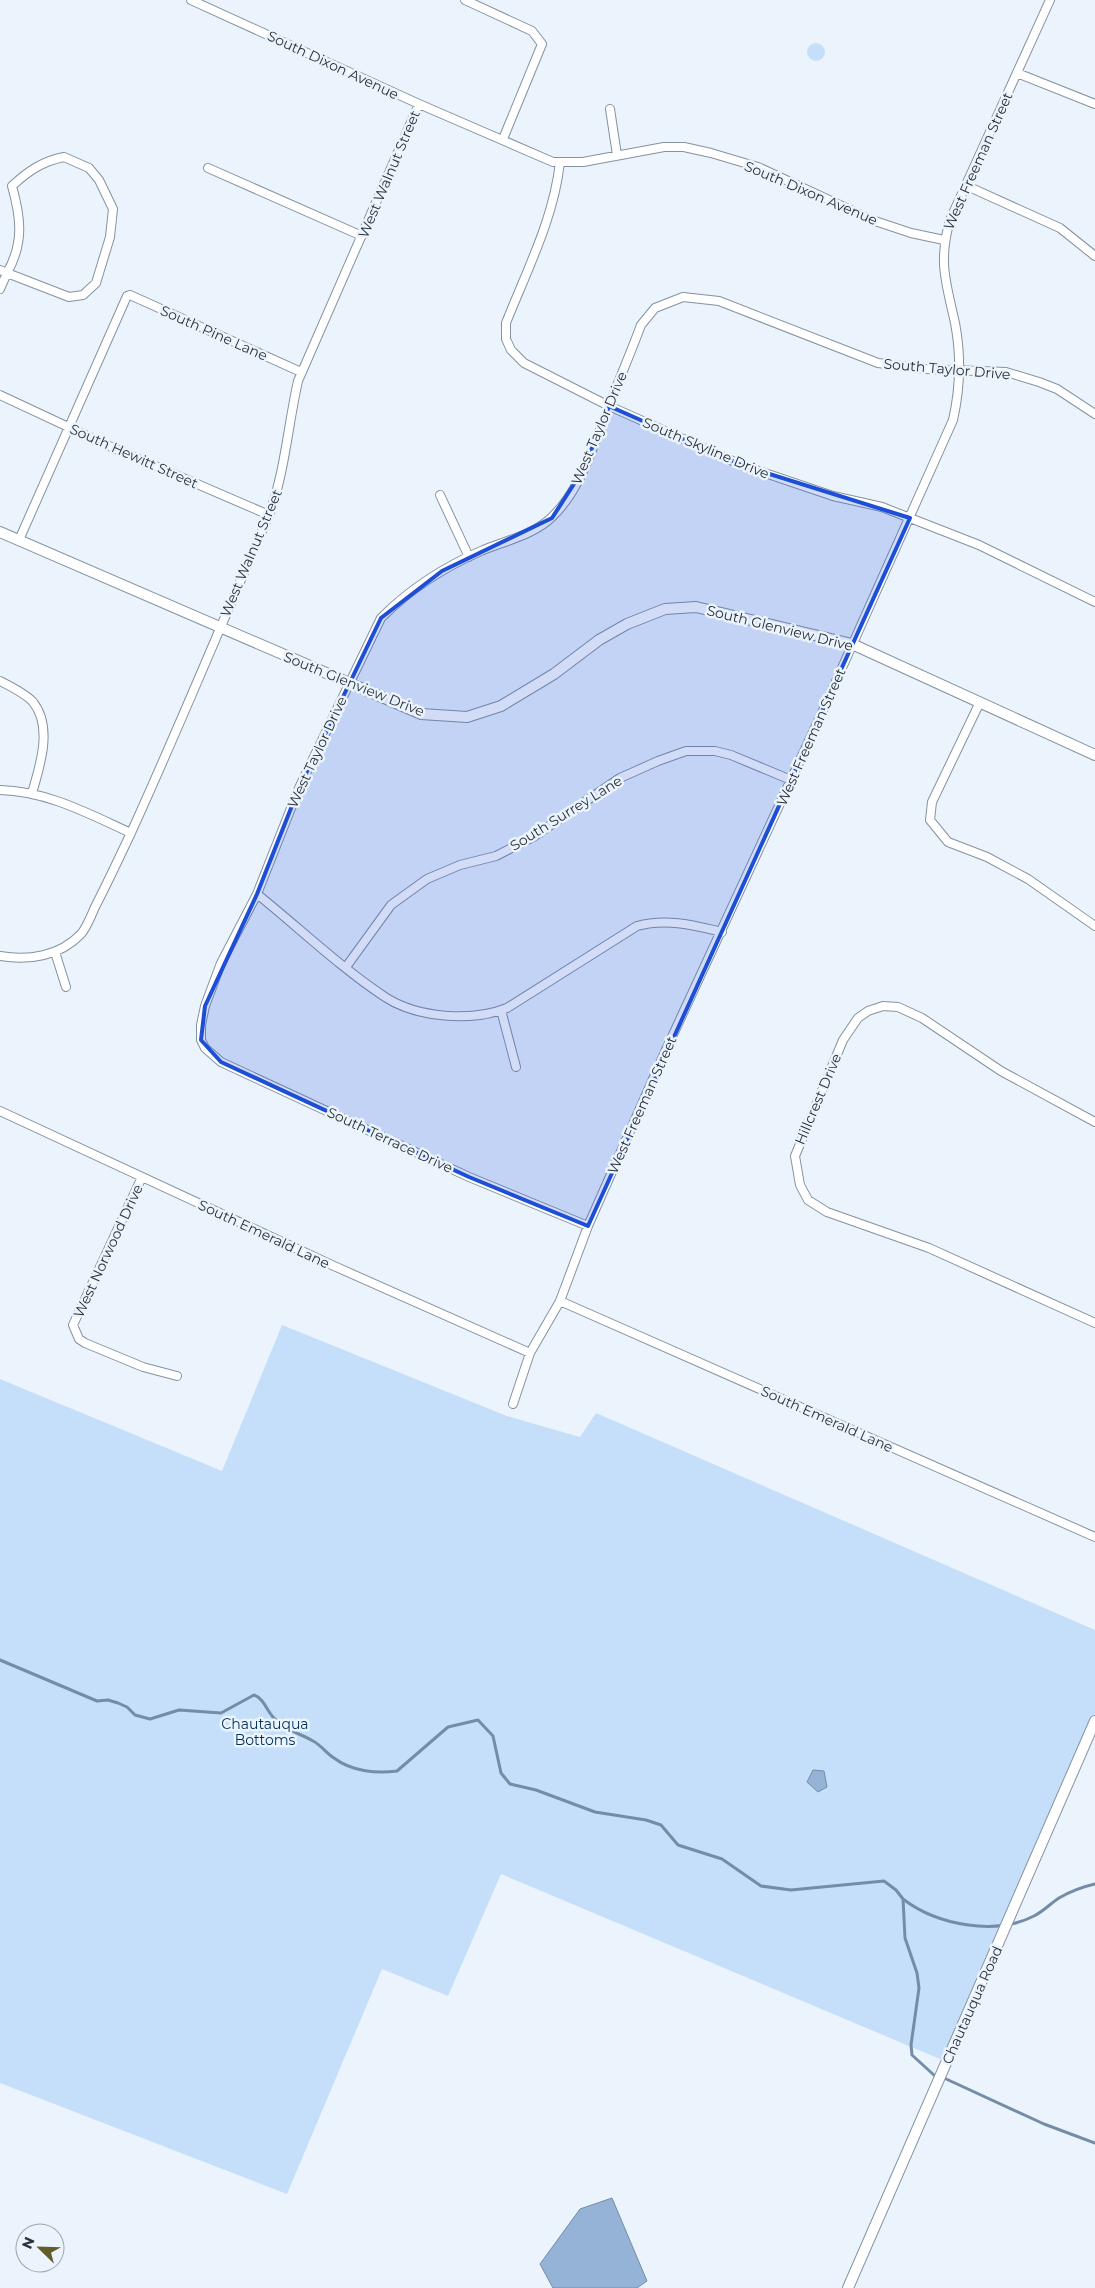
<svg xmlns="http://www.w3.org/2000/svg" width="1095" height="2288" viewBox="0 0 1095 2288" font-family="Montserrat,sans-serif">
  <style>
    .green { fill: #c5dffb }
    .water { fill: #94b3d6; stroke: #748ca6 }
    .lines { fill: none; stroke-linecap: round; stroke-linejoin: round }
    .stream { stroke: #748ca6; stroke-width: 3 }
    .minor-casing { stroke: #8592a0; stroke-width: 10 }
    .tertiary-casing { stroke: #8592a0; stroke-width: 12 }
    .minor { stroke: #fff; stroke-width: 8 }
    .tertiary { stroke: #fff; stroke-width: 10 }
    .marked { fill: #1d4ed8; fill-opacity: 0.2; stroke: #1d4ed8; stroke-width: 4; stroke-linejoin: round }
    .labels { text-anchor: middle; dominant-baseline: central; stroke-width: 5; stroke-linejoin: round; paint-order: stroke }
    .street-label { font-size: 14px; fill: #2b3137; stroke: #ebf4fd }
    .park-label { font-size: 14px; fill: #00305a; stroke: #ebf4fd }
  </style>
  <rect width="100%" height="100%" fill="#ebf4fd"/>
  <path class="green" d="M807 52a9 9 0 1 1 18 0a9 9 0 1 1-18 0Z
    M282,1325l225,91 73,21 16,-24 499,217v92l-148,340 -446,-188 -53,122 -66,-27 -95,225 -287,-111v-704l222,92z"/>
  <path class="water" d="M813,1770l11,1 3,16 -9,5 -11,-10z
    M612,2198l35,83 -10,7h-84l-13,-24 40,-55z"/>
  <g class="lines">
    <path class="stream" d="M0,1660l97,41 11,-1 10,3 9,4 8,8 15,4 29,-9 42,3 33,-18c11,4 13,18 22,25 14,13 22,12 37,21 8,4 13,12 21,17 17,13 42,16 63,13l51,-44 30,-7 15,16 8,37 9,11 26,6 59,22 51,8 15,5 17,20 44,14 39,27 30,4 93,-9 12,9 7,9 2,39 12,35 2,15 -8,57 1,10 23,21 9,2 100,46 51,19
      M903,1899c34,26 92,37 131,17 10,-5 17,-13 25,-18 12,-7 23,-11 36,-14"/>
    <defs>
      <path id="minor" d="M191,0l228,104 134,58h30l81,-15h20l27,6 47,14 114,53 39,13 33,7
        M465,0l67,31 10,13 -39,95
        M1017,73l78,31
        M610,109l7,46
        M64,157l25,11 10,12 14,29 -3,28 -14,46 -13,12 -14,2 -62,-24c17,-30 14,-55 5,-87 16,-15 31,-25 52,-29z
        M560,162c-6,56 -33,108 -54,161v16l5,11 13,13 85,43 135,60 89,30 49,11 97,38 116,57
        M208,168l154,68
        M967,186l93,42 35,28
        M0,270l7,3 -7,16
        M0,395l109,51 160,69
        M440,495l29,62
        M19,540l108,-244 3,-1 171,77
        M0,681c10,5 26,13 33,21 20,25 7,64 -1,91
        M980,702l-48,100 -2,18 18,22 39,15 41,22 67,47
        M0,790c47,1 89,24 131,43
        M257,894c41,33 84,74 128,103 32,21 87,25 122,11l130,-82c29,-8 56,-1 85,6
        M55,952l11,35
        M0,956c29,5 60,0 81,-22 6,-7 10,-18 14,-27 12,-23 23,-47 35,-72 48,-105 92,-213 139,-320 16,-43 19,-90 29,-134l121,-277
        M346,967l45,-62 36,-26 33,-14 36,-9 37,-19 87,-59 38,-17 28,-10h29l16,4 60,25
        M501,1010l15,57
        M0,1111l334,155 196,87
        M1095,1122l-94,-51 -79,-53 -24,-11 -15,-1 -15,5 -10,7 -15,22 -48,116 5,29 8,15 19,12 102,36 166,75
        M142,1177l-69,148 6,14 6,4 58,24 34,9
        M588,1226l-119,-49 -248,-115 -16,-14 -4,-8v-15l4,-19 16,-43 36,-69 42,-106 82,-170c28,-28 63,-51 100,-67 23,-10 53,-16 71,-34 28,-27 40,-68 54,-103 11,-30 24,-59 35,-89l14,-17 28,-11 36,4 159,62 47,6 81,3 33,10 18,7 38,25
        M560,1301l535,236
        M513,1404l17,-51 30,-52 28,-75 77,-174 155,-335 133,-297c7,-31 8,-66 2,-97 -9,-41 -17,-61 -5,-103l100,-220"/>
      <path id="tertiary" d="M0,532l421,182 46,3 34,-11 53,-32 45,-34 28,-16 38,-15 31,-2 156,37 243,111
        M848,2288l247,-567"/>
    </defs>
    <use href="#minor" class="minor-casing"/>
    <use href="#tertiary" class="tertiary-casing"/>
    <use href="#minor" class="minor"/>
    <use href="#tertiary" class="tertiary"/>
  </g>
  <path class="marked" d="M609,406l135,60 166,52 -322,708 -119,-49 -248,-115 -20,-22 4,-34 52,-112 42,-106 82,-170 61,-47 110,-53 31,-48z"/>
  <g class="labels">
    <g class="street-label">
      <text transform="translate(333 65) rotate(25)">South Dixon Avenue</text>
      <text transform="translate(978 161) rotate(-66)">West Freeman Street</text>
      <text transform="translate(389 174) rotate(-67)">West Walnut Street</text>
      <text transform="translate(811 193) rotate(23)">South Dixon Avenue</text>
      <text transform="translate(214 333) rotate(24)">South Pine Lane</text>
      <text transform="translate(947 369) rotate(5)">South Taylor Drive</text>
      <text transform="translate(599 428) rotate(-67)">West Taylor Drive</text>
      <text transform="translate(706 448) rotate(23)">South Skyline Drive</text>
      <text transform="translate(134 456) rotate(24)">South Hewitt Street</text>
      <text transform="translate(251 553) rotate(-67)">West Walnut Street</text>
      <text transform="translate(780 628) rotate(14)">South Glenview Drive</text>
      <text transform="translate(354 684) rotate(22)">South Glenview Drive</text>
      <text transform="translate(811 737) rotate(-66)">West Freeman Street</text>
      <text transform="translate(317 752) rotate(-65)">West Taylor Drive</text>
      <text transform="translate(566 813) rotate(-32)">South Surrey Lane</text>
      <text transform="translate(818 1099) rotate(-67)">Hillcrest Drive</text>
      <text transform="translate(642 1105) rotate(-66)">West Freeman Street</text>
      <text transform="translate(390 1140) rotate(25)">South Terrace Drive</text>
      <text transform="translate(264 1234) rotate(25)">South Emerald Lane</text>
      <text transform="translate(108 1251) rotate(-65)">West Norwood Drive</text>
      <text transform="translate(827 1419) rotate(24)">South Emerald Lane</text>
      <text transform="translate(972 2005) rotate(-66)">Chautauqua Road</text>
    </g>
    <g class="park-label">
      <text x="265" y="1724">Chautauqua<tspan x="265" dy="16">Bottoms</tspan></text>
    </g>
  </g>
  <g transform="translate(40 2248) rotate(293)"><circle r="24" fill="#ebf4fd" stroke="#9ea6ae"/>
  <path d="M0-4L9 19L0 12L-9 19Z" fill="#635b28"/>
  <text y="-8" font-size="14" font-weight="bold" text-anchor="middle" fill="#2b3137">N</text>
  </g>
</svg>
